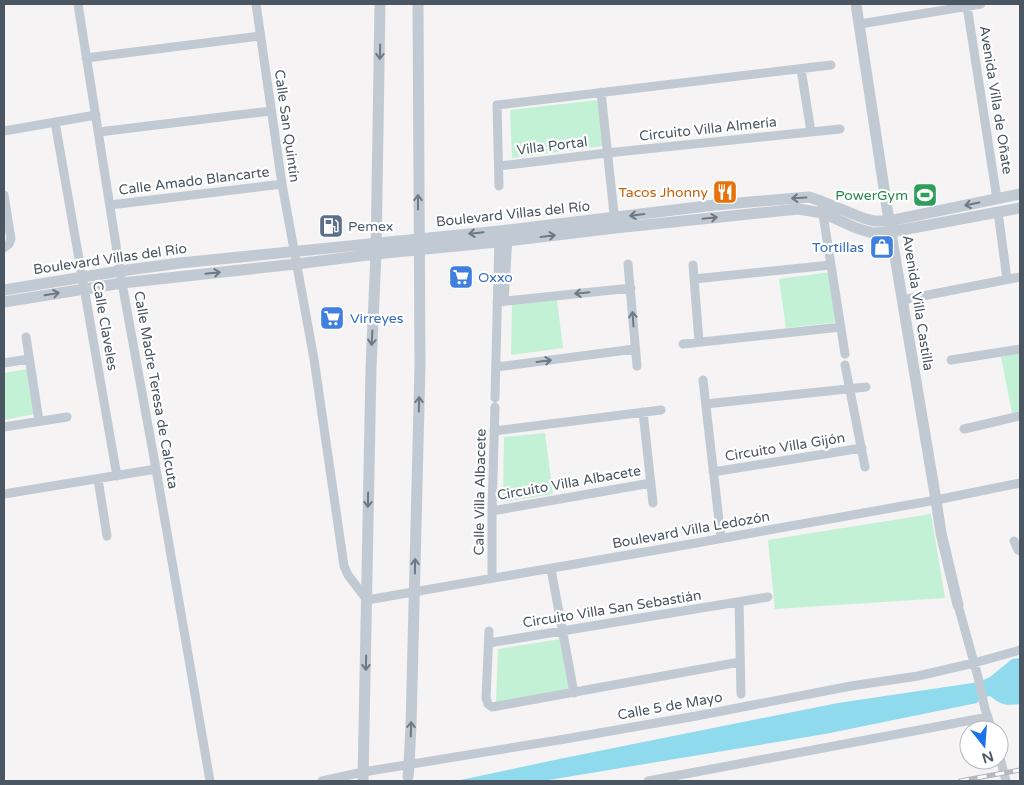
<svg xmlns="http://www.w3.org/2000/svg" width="1024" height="785" viewBox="0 0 1024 785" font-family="'Varela Round',sans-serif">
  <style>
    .green { fill: #c3f1d5 }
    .water { fill: #90daee }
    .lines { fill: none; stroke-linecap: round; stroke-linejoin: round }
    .minor { stroke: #c1cad2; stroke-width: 9 }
    .tertiary { stroke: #c1cad2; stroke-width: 11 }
    .rail-casing { stroke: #b5b8bd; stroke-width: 5 }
    .rail { stroke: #fff; stroke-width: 3; stroke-dasharray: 9; stroke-linecap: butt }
    .oneway { stroke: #6e7983 }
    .labels { text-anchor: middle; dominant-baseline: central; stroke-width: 4.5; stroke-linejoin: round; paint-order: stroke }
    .street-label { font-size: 14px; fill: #4a5661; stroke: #fff }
    .food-label { font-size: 14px; fill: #c56008; stroke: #fff; text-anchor: end }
    .leisure-label { font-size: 14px; fill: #27864d; stroke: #fff; text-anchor: end }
    .service-label { font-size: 14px; fill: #4e5e75; stroke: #fff; text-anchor: start }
    .shop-label { font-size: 14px; fill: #366cbe; stroke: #fff; text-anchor: start }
  </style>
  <rect width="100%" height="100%" fill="#f5f3f3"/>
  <path class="green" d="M598,100l5,46 -91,12 -2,-48z
    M831,272l8,50 -53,6 -7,-49z
    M557,300l6,48 -52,7 1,-50z
    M1020,353v58l-8,2 -11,-56z
    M27,369l8,45 -31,6v-47z
    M545,433l8,61 -50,8 1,-65z
    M931,514l14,84 -170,11 -7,-69z
    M560,639l10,50 -74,14 2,-54z"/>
  <path class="water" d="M1020,658v46c-15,2 -18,1 -30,-8l-9,2 -4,5 -152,31 -282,47h-87l103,-22 279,-56 141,-21 11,-5 22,-18z"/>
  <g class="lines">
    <path class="minor" d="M78,4l44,279 34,186 54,312
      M256,4l26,180 32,175 30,207 4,9 19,25 301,-52 268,-48 84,-17
      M967,6l30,193
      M860,24l121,-20
      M86,58l174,-22
      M801,69l10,63
      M601,92l14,131
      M55,122l62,354
      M4,131l92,-16
      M99,132l172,-21
      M499,166l108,-13 233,-24
      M499,186l-2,-81 334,-40
      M4,195l7,44 -2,5 -5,4
      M110,205l172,-21
      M822,208l23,146
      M998,212l9,67
      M628,264l9,102
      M693,265l6,77
      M694,279l137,-14
      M902,300l118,-23
      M497,302l134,-14
      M504,302l4,-65
      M26,337l13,84
      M683,344l158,-17
      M951,360l69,-11
      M4,363l25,-4
      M845,365l20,102
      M496,367l139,-18
      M703,380l18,158
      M495,398l4,-162
      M706,404l160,-17
      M643,412l10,91
      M4,427l63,-10
      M964,429l56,-13
      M494,431l167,-21
      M713,472l149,-24
      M98,479l9,57
      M4,494l152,-25
      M492,511l159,-28
      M1014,541l4,9 2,1
      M551,569l23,124
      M492,578v-67l3,-104
      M739,602l2,92
      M958,605l20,72 7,32 7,21
      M489,631l-3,67 2,6 4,3 248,-45
      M489,643l279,-46
      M999,754l7,27
      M322,781l41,-9 202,-33 131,-23 155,-30 67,-10 56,-13 46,-13
      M648,781l340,-64"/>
    <path class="tertiary" d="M856,4l33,217 47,279 5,33 17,72
      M4,290l116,-19 60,-8 319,-32 216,-26 94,-8 12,4 42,17 11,3h15l131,-27
      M4,302l118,-19 174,-19 80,-10 131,-13 108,-13 183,-19 25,4 33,15 17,5 18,-1 129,-24
      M408,777l1,-12 2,-39 9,-361 -2,-361
      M363,781l8,-413 5,-114 4,-250"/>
    <defs>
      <path id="rail" d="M960,781l60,-11"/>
    </defs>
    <use href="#rail" class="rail-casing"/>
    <use href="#rail" class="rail"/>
  </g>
  <defs><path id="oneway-shaft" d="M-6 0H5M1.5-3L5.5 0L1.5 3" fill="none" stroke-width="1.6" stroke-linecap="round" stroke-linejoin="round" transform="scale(1.25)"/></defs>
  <g class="oneway">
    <use href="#oneway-shaft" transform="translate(380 52) rotate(91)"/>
    <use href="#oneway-shaft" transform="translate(799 198) rotate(177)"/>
    <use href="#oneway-shaft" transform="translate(418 202) rotate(-90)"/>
    <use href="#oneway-shaft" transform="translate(972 204) rotate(168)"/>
    <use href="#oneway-shaft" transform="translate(637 215) rotate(173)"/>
    <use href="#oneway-shaft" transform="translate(710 218) rotate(-6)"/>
    <use href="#oneway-shaft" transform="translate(476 233) rotate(174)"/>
    <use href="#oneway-shaft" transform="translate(548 236) rotate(-7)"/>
    <use href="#oneway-shaft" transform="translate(213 273) rotate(-6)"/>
    <use href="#oneway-shaft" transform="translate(582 293) rotate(174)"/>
    <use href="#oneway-shaft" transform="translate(52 294) rotate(-9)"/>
    <use href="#oneway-shaft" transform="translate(633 319) rotate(-94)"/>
    <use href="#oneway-shaft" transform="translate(372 338) rotate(93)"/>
    <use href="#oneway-shaft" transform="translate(544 361) rotate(-7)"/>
    <use href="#oneway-shaft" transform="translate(419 404) rotate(-89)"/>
    <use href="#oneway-shaft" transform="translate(368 500) rotate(91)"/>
    <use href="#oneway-shaft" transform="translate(415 566) rotate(-89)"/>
    <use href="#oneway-shaft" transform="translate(366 663) rotate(91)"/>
    <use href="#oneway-shaft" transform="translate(411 729) rotate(-88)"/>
  </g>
  <defs>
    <symbol id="restaurant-square" viewBox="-11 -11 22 22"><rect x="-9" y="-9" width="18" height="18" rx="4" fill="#e8710a" stroke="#fff"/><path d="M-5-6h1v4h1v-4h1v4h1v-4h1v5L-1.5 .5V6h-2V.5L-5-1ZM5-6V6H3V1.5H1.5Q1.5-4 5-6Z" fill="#fff"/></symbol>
    <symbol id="stadium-square" viewBox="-11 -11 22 22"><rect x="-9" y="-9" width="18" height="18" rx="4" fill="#2e9e5b" stroke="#fff"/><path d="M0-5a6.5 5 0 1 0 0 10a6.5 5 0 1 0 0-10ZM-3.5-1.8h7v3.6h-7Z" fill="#fff"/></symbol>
    <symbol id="fuel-square" viewBox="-11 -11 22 22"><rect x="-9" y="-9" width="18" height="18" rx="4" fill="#5c6f8a" stroke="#fff"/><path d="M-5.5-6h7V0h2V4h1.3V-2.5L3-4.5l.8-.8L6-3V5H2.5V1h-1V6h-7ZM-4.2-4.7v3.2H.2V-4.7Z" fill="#fff"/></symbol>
    <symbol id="shop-square" viewBox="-11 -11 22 22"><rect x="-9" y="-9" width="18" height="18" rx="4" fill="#3f7fe0" stroke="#fff"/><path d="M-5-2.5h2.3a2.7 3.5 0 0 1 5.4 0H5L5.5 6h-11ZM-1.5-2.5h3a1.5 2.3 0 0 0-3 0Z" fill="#fff"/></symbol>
    <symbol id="supermarket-square" viewBox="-11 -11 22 22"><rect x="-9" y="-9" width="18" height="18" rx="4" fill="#3f7fe0" stroke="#fff"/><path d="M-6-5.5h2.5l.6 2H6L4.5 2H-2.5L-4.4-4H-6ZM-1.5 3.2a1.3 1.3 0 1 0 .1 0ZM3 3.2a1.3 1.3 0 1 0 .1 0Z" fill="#fff"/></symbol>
  </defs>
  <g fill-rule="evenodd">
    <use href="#restaurant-square" x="711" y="178" width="28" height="28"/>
    <use href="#stadium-square" x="911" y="181" width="28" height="28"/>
    <use href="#fuel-square" x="317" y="212" width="28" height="28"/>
    <use href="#shop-square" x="868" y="233" width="28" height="28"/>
    <use href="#supermarket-square" x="447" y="263" width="28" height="28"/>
    <use href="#supermarket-square" x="318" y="304" width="28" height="28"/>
  </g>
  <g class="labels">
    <g class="street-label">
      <text transform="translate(996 100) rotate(81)">Avenida Villa de Oñate</text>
      <text transform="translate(287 126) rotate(82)">Calle San Quintín</text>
      <text transform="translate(708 129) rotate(-6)">Circuito Villa Almería</text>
      <text transform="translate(552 146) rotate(-7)">Villa Portal</text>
      <text transform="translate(194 181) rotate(-7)">Calle Amado Blancarte</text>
      <text transform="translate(513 214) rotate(-6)">Boulevard Villas del Río</text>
      <text transform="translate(110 259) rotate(-8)">Boulevard Villas del Río</text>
      <text transform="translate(918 303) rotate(81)">Avenida Villa Castilla</text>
      <text transform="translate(105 326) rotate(80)">Calle Claveles</text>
      <text transform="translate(156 390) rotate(80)">Calle Madre Teresa de Calcuta</text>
      <text transform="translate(785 447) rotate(-9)">Circuito Villa Gijón</text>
      <text transform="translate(569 483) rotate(-10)">Circuito Villa Albacete</text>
      <text transform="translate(480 492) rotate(-89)">Calle Villa Albacete</text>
      <text transform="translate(691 530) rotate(-10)">Boulevard Villa Ledozón</text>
      <text transform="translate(612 609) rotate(-9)">Circuito Villa San Sebastián</text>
      <text transform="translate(670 706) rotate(-10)">Calle 5 de Mayo</text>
    </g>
    <g class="food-label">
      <text x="708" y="192">Tacos Jhonny</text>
    </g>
    <g class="leisure-label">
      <text x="908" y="195">PowerGym</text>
    </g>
    <g class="service-label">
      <text x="348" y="226">Pemex</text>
    </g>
    <g class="shop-label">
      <text x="864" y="247" text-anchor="end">Tortillas</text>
      <text x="478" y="277">Oxxo</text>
      <text x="350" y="318">Virreyes</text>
    </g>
  </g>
  <rect width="1024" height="785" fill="none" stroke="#4a5661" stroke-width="10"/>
  <g transform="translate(984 745) rotate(163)"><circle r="24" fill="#ffffff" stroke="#b7bbc0"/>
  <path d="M0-4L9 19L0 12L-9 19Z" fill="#1a73e8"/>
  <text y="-8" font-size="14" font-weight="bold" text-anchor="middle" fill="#4a5661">N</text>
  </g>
</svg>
